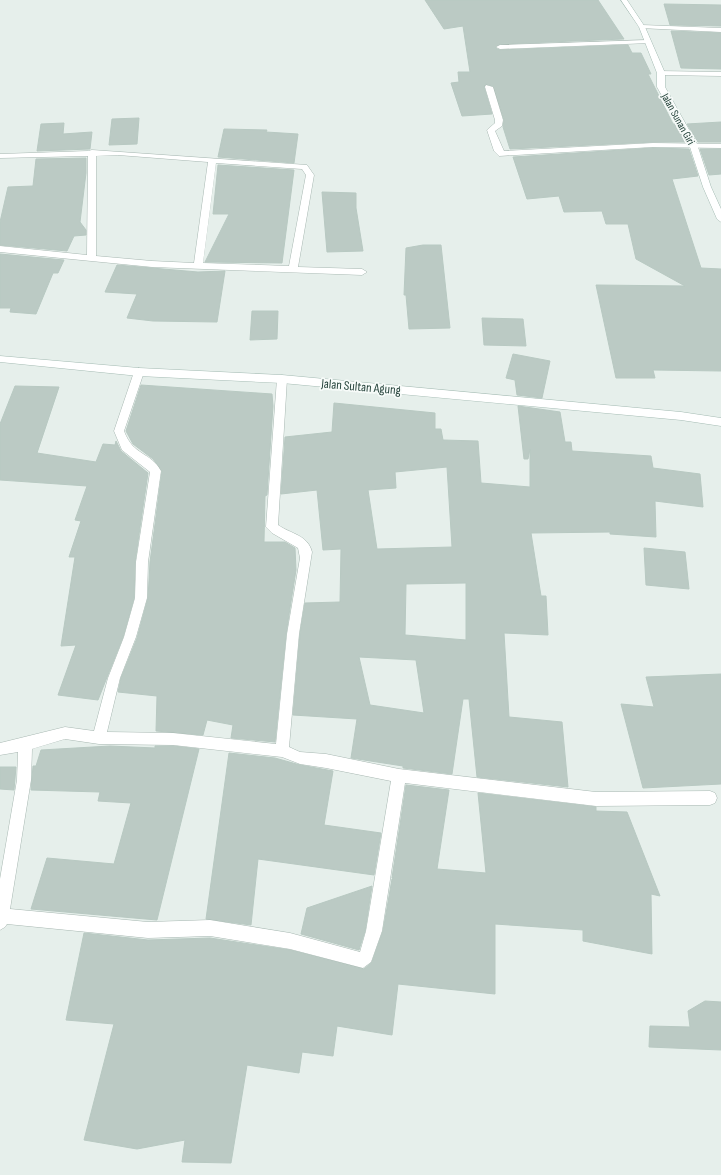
<svg xmlns="http://www.w3.org/2000/svg" width="721" height="1175" viewBox="0 0 721 1175" font-family="'Sofia Sans Condensed',sans-serif">
  <style>
    .building { fill: #bbcac4; stroke: #b8c9c2; fill-rule: evenodd }
    .lines { fill: none; stroke-linecap: round; stroke-linejoin: round }
    .street-casing { stroke: #a8b8b2; stroke-width: 1 }
    .secondary-casing { stroke: #a4bbb3; stroke-width: 1 }
    .street { fill: #fff; fill-rule: evenodd }
    .secondary { fill: #fff; fill-rule: evenodd }
    .labels { text-anchor: middle; dominant-baseline: central; stroke-width: 3.5; stroke-linejoin: round; paint-order: stroke }
    .far-street-label { font-size: 11px; fill: #24423a; stroke: #f7fbf9 }
    .street-label { font-size: 13px; fill: #24423a; stroke: #f7fbf9 }
  </style>
  <rect width="100%" height="100%" fill="#e6efeb"/>
  <path class="building" d="M425,0h173l26,39 -124,5 -5,4 5,2 128,-5 4,8h9l10,21h-3l25,50h3l10,18h-33l-143,7 -7,-22 1,-7 -11,-34 -8,-2 -1,3 8,27 -30,2 -11,-33 8,-1 -1,-10h12l-7,-46 -19,3z
    M664,4l57,1v21l-51,-1z
    M671,31l50,2v36l-40,-1z
    M139,118l-2,26 -28,1 3,-26z
    M721,122v20h-23l-11,-18z
    M64,123l-1,11 29,-2 -2,17 -53,2 4,-27z
    M224,129l43,1 -1,2 32,2 -4,29 -76,-6z
    M653,148l36,1 9,27 -26,3 29,89 20,1v102l-68,-1 2,8h-39l-20,-93 89,1 -49,-27 -8,-35h-22l-4,-13 -38,1 -5,-16 -32,3 -14,-42z
    M700,149h21v25l-12,1z
    M86,158v15l-6,49 6,8v5l-12,1 -7,15 -67,-6v-23l8,-35 25,-1 3,-27z
    M218,165l76,5 -12,93 -77,-1 24,-48h-16z
    M322,192l34,1v15l7,43 -36,1z
    M423,245h18l9,83 -41,1 -3,-34h-2l2,-47z
    M0,254l64,6 -6,13h-5l-17,41 -26,-2 1,-4h-11z
    M117,265l81,7 27,-1 -8,51 -64,-1 -26,-3 10,-24 -32,-2z
    M252,311h26l-1,28 -27,1z
    M482,318l41,1 3,27 -42,-1z
    M513,354l37,7 -8,37 -25,-3 -2,-15 -9,-2z
    M141,385l131,9 1,12 -6,89 -2,1 -1,46h21l10,6 1,22 -10,64 -11,108 -44,-4 2,-13 -26,-5 -4,15 -47,-4 1,-35 -39,-4 3,-14 16,-40 11,-40 2,-36 12,-91 -9,-12 -20,-15 -7,-13z
    M15,386l44,1 -22,66 59,9 7,-18 12,1 1,-4 5,10 27,22 -13,89 -1,36 -11,39 -25,63 -40,-5 18,-50 -15,1 14,-89h-6l12,-36 -6,-1 12,-34 -87,-6v-56z
    M334,403l101,10v16h6l2,11 35,1 3,42 49,4v-38l-2,10h-4l-6,-53 42,6 5,30h6l1,9 79,5 2,12 47,6 3,33 -48,-6 1,36 -46,-3v-2l-79,1 10,63h5l2,39 -44,-2 5,84 53,5 6,65 -91,-10 -8,-78h-6l-11,75 -49,-6v-2l-52,-8 6,-39 -64,-4 7,-81 5,-31 35,-1 1,-53 -18,1 -6,-60 -36,4 4,-57 47,-5zM447,467l5,80 -75,2 -9,-59 28,-2 -1,-16zM466,583v57l-61,-5 1,-51zM359,657l57,3 8,53 -54,-8z
    M644,548l41,4 4,37 -43,-4z
    M721,674v110l-78,4 -22,-84 33,3 -8,-30z
    M110,746l45,2v-2h18l26,3 -42,171 -126,-11 16,-51 67,6 17,-61 -33,-2 2,-9 -69,-2 2,-24h3l5,-16z
    M229,753l46,5 25,7 33,6 -9,54 57,8 -7,42 -116,-16 -7,66 -45,-6z
    M0,767h16l-2,23 -14,-1z
    M406,785l43,5 -12,79 49,4 -8,-80 118,14v4l31,1 33,84 -9,-2 1,60 -69,-13v-11l-88,-6v70l-97,-10 -6,51 -55,-9 -4,30 -31,-4 -3,21 -52,-8 -16,98 -49,-1 3,-22 -48,9 -53,-9 30,-116 -48,-4 18,-87 64,7 62,-2 80,12 74,19 8,-7 11,-31 9,-52 2,-1h-2z
    M372,886l-7,45 -6,19 -58,-16 6,-26z
    M705,1001l16,1v48l-72,-3 1,-21 40,1 -2,-16z"/>
  <g class="lines">
    <defs>
      <path id="street" d="M642,25l79,3v4l-81,-4v-2z
        M648,40l2,1v2l-150,6 -4,-2 4,-2z
        M658,71l63,1v4l-60,-1h-3z
        M486,85l7,2 10,33 -1,6 -7,5 9,20 149,-8 68,1v4l-68,-1 -154,9 -5,-5 -7,-21 8,-7v-3l-10,-33z
        M92,150l215,15 7,10 -16,92 64,2 5,3 -5,3 -210,-8 -152,-15v-6l87,9 1,-99 -88,2v-4l88,-3zM118,155l90,7 -14,101 -42,-2 -56,-5v-100zM216,163l86,6 4,6 -17,91 -86,-3z
        M139,368l5,4 -20,59c9,25 27,21 37,40l-13,91 -1,36 -11,39 -16,41 -13,54 66,1 103,11 11,-110 13,-76 -2,-10 -26,-15 -6,-6 11,-148 5,-4 5,4 -9,146c13,9 30,10 34,27l-13,82 -10,113 11,5 26,2 73,15 197,23 114,-1 5,2 2,5 -2,5 -5,2 -114,1 -191,-23 -23,148 -11,31 -8,6 -73,-19 -80,-13 -62,2 -141,-14 -2,3 -5,3v-51l17,-99 1,-28 -18,3v-12l65,-16 29,4 14,-53 16,-41 11,-39 1,-36 14,-90 -28,-22 -8,-19 20,-59zM65,739l34,5 74,1 109,12 18,7 26,4 65,13 -25,150 -6,21 -70,-19 -80,-13 -62,2 -138,-13 21,-129 1,-31z"/>
      <path id="secondary" d="M621,0h6l18,27 20,46v14l32,57 14,43 10,22v13l-4,-3 -14,-32 -14,-43 -32,-57v-14l-18,-46z
        M0,356l139,12 143,7 399,37 40,6v8l-40,-6 -399,-37 -143,-7 -139,-14z"/>
    </defs>
    <use href="#street" class="street-casing"/>
    <use href="#secondary" class="secondary-casing"/>
    <use href="#street" class="street"/>
    <use href="#secondary" class="secondary"/>
  </g>
  <g class="labels">
    <g class="far-street-label">
      <text transform="translate(678 119) rotate(61)">Jalan Sunan Giri</text>
    </g>
    <g class="street-label">
      <text transform="translate(361 387) rotate(5)">Jalan Sultan Agung</text>
    </g>
  </g>
</svg>
